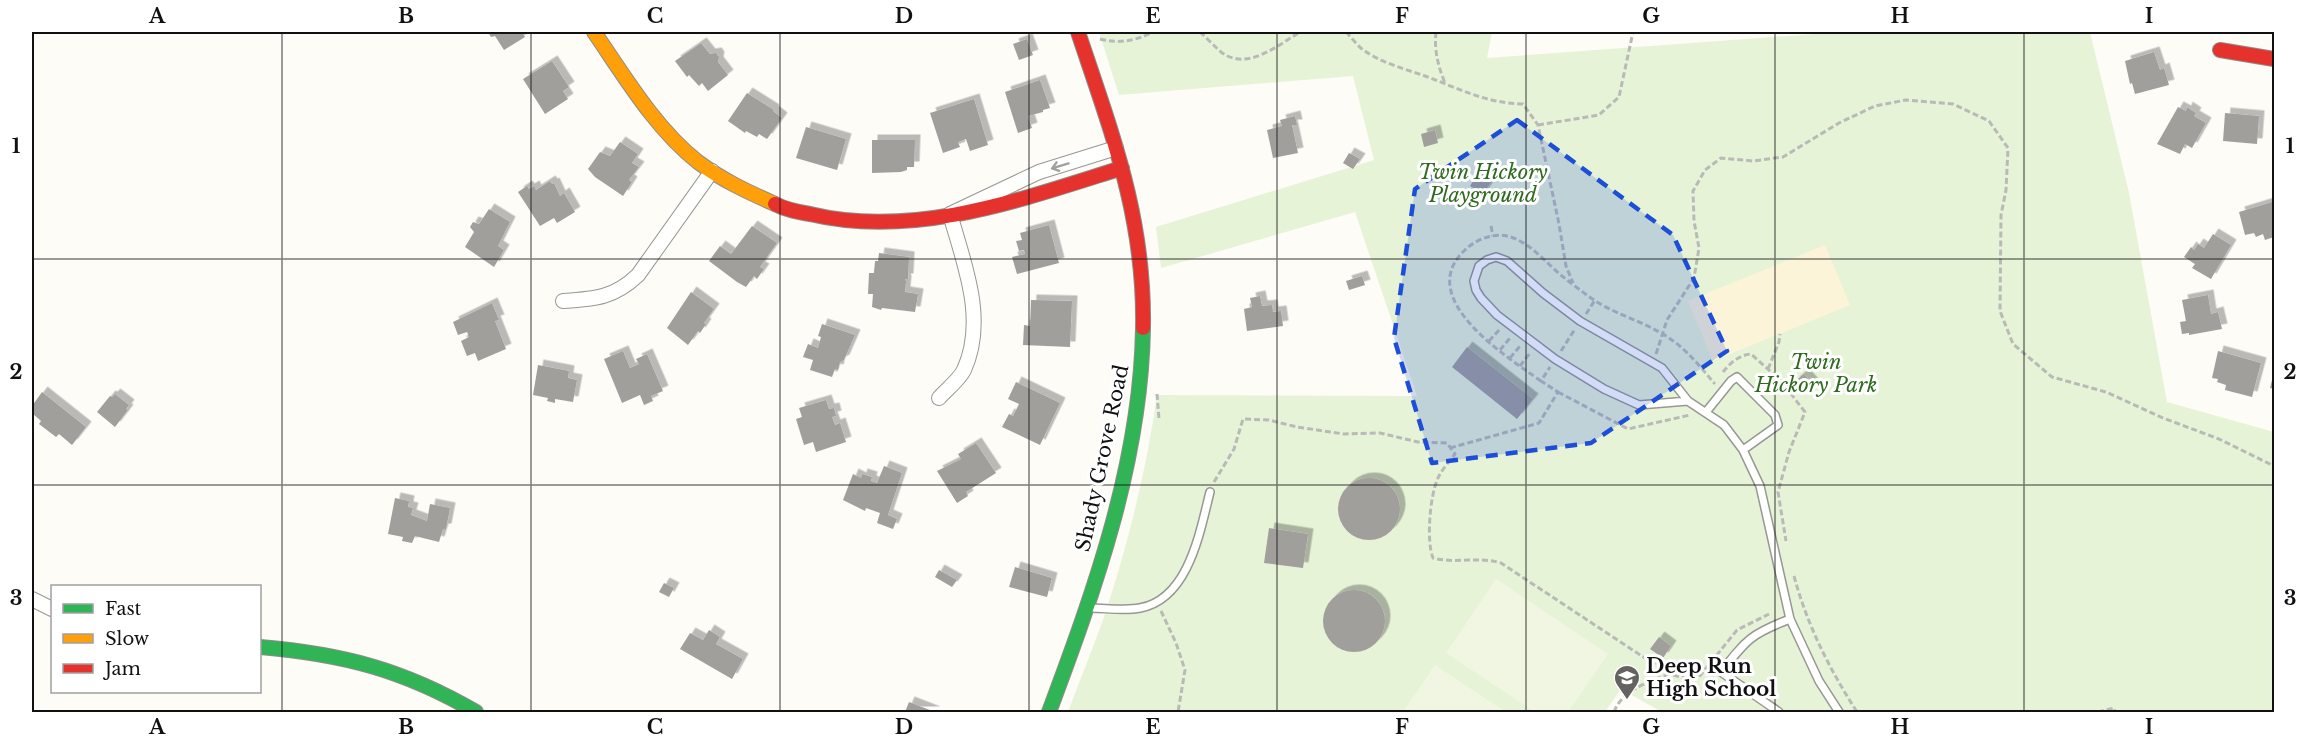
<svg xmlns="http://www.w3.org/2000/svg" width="2306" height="744" viewBox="0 0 2306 744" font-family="'Libre Baskerville',serif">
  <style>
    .green { fill: #e7f3d7 }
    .sand { fill: #fcf4d9 }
    .pitch { fill: #f0f6e1 }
    .building { fill: #a19f9c; filter: url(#shadow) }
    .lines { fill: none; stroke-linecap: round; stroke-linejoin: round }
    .lane-casing { stroke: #979795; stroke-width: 10 }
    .street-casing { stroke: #979795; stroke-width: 16 }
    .fast-casing { stroke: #8e8d8b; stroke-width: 16 }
    .slow-casing { stroke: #8e8d8b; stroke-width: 16 }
    .jam-casing { stroke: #8e8d8b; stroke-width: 16 }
    .path { stroke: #b9b9b8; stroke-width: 3; stroke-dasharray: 6 3; stroke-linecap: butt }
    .lane { stroke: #fffffe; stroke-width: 7 }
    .street { stroke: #fffffe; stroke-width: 14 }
    .fast { stroke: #30b455; stroke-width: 14 }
    .slow { stroke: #ff9f0a; stroke-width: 14 }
    .jam { stroke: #e5322d; stroke-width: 14 }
    .oneway { stroke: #a0a09f }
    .marked { fill: #1d4ed8; fill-opacity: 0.2; stroke: #1d4ed8; stroke-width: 4.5; stroke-dasharray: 12 8; stroke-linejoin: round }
    .grid { fill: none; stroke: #111; stroke-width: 1.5; stroke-opacity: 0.55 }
    .labels { text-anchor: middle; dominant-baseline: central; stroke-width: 6; stroke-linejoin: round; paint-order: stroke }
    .park-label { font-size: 20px; font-style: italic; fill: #2f6b1f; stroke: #fff }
    .street-label { font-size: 20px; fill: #111; stroke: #fff }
    .poi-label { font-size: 20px; font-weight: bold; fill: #111; stroke: #fff; text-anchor: start }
    .neatline { fill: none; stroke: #111; stroke-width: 2 }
    .grid-label { font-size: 20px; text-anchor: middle; font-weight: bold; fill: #111 }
  </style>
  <defs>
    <filter id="shadow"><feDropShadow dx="5.5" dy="-5.5" stdDeviation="0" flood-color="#0004"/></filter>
  </defs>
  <rect width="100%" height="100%" fill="#fdfcf7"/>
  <path class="green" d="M1099,32h393l-5,26 356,-26h247l39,161 38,209 107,30v280h-612l-41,-23 -16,23h-537c13,-35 28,-71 40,-107 22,-69 39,-139 49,-210l260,1 -62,-184 -194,56 -5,-41 218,-67 -21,-84 -234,19z"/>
  <path class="sand" d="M1825,245l25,60 -137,56 -25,-60z"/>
  <path class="pitch" d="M1496,579l112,75 -40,58h-33l-89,-59z
    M1435,665l71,47h-103z"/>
  <path class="building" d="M488,32h34l3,5 -21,13 -9,-14 -4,1z
    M1027,39l6,16 -14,5 -6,-16z
    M701,43l9,11 6,-1 3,4 -1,5 10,13 -20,16 -6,-8 -3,3 -10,-11 -2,2 -12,-16z
    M2154,52l6,18 4,-2 5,17 -34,9 -3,-11 -2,1 -5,-23z
    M552,61l17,26 -6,4 5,8 -23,15 -22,-35z
    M1040,80l10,28 -7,2v2l-15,4 4,12 -14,5 -13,-41z
    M747,93l27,17 -1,1 9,7 -15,21 -8,-5 -2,3 -11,-6 -1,2 -17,-12z
    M974,99l14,46 -18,6 -4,-12 -8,3 2,5 -17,6 -13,-40z
    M2178,107l8,4 1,-4 9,6 -2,3 12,7 -14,25 -7,-4 -5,10 -23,-10z
    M2225,113l34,3 -2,28 -34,-3z
    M1295,116l2,9h-5l6,28 -25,5 -6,-28 15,-4 -2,-6z
    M806,127l40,12 -9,31 -41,-12z
    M1435,130l3,13 -14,4 -3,-13z
    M872,140h43l-1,27h-7v3l-6,2 -29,1z
    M620,142l18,12 -6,9 7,4 -10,13 3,2 -9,14 -28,-19 -7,-8 12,-17 10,4z
    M1349,153l11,6 -7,10 -10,-6z
    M1478,173l14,8 -9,13 -13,-8z
    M550,181l2,3 2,-1 6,13 4,-3 11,19 -18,11 -3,-5 -14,8 -22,-34 9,-6 2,3 5,-3 2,4z
    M2272,202l2,10v25l-9,3 -2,-6 -7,3 -2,-4 -9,2 -6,-23z
    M489,209l21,13 -12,24 6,4 -10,17 -29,-20 9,-15 -4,-5 3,-5 6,2z
    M1049,225l10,38 -42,11 -5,-17 13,-3 -1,-4 -5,1 -3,-10 6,-1 -2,-7z
    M752,226l25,17 -17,24 4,2 -7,10 -3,-3 -8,11 -9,-5 -28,-21 11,-15 11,8z
    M2213,234l18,11 -20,34 -19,-11 3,-4 -11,-7 7,-10 3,3 4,-6 6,4z
    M879,253l30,4 -1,22h-3l1,2 -1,11 13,2 -3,18 -33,-4 -1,2 -9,-3 1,-13h-5l1,-21h5l1,-12h3z
    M1362,276l3,9 -16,5 -3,-9z
    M691,292l23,17 -10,14 2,1 -6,9 -2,-2 -10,14 -21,-17z
    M2208,295l3,19 7,-2 4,17 -33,6v-2l-7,1 -2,-12 6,-1 -4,-21z
    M1260,296l2,10 10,-1 1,7 8,-1 2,15 -36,5 -3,-22 8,-2 -2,-9z
    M1031,300l41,1 -2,46 -47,-2 1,-20 6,1z
    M492,303l7,17 -4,1 11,28 -28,12 -3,-8 -8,3 -6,-15 8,-4 -2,-5 -9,3 -5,-13z
    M822,324l33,11 -11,25 -4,2 -2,8 -3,-1 -3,8 -22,-7 3,-10 -10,-3 5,-13 10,4 3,-11 -3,-1z
    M1467,347l66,52 -16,20 -65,-52z
    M623,351l7,17 9,-4 -3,-5 11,-5 16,37 -12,5 2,5 -9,4 -4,-10 -18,8 -18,-44z
    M2218,351l43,12 -9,34 -27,-7 1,-5 -9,-3 1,-3 -6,-1z
    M538,365l31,6 -1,7 9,2 -4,22 -18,-3v4l-8,-2 1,-3 -15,-3z
    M2274,372v17l-4,-1z
    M1804,374l9,10 -10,8 -9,-10z
    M1016,382l44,21 -20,42 -38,-18 7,-13 4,2 6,-12 -11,-5z
    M42,392l44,35 -14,18 -13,-11 -3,3 -17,-13 2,-3 -9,-8v-7z
    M115,394l14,11 -3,4 2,1 -13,17 -18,-15 13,-16 2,1z
    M826,400l3,9 5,-1 2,8 -4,1 3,8 5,-2 6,19 -30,10 -3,-10 -9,3 -8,-26 6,-2 -3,-9z
    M976,443l20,30 -30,19 2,4 -11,7 -20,-32 24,-12 -3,-5z
    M884,466l18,7 -14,42 9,4 -4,10 -16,-6 3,-10 -14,-5 -1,3 -22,-11 10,-26 8,4 1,-4 10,3 -1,4 6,2z
    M1338 509a31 31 0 1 1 62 0a31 31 0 1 1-62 0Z
    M395,498l14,3 -1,6 5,1 -2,7 16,6 3,-17 20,4 -4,21h-3l-4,13 -24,-6 -3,7 -10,-2 1,-4 -15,-3z
    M1269,528l39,6 -5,34 -39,-5z
    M1015,567l37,11 -5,19 -38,-10z
    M939,570l18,10 -5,7 -17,-10z
    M664,583l10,5 -5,9 -10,-5z
    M1323 621a31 31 0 1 1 62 0a31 31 0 1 1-62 0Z
    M709,630l11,7 -4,7 27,15 -11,20 -52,-30 10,-16 13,7z
    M1659,637l12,9 -8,12 -13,-9z
    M909,702l26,10h-30z"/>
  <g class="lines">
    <defs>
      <path id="lane" d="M1688,401l-49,4 -35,-16 -49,-30 -58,-44 -16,-17 -5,-8 -2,-9 5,-15 8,-6 9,-3 11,4 36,32 37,28 82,47 26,33 36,24 19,25 17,36 30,133 29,62 20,31
        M1706,412l25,-31 6,-4 38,38 3,10 -35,25
        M1090,608c15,0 35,3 50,0 49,-9 60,-77 70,-116
        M1779,712l-58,-40c26,-33 30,-38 69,-53"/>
      <path id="street" d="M563,301c32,-2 51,-3 75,-26l74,-104
        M939,398c8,-9 20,-18 25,-28 23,-51 0,-106 -14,-156l89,-42 77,-24
        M32,599l20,10"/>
      <path id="fast" d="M260,647c83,7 144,23 216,65
        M1049,712c46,-123 92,-251 94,-384"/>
      <path id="slow" d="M594,32c31,45 61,96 104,130 24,18 50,30 77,42"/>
      <path id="jam" d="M1078,32c34,102 67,186 65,296
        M2220,50l54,9
        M775,204c11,6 23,8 35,10 104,25 213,-15 312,-46"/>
    </defs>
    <use href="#lane" class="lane-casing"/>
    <use href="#street" class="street-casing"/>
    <use href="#fast" class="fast-casing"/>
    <use href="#slow" class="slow-casing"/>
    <use href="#jam" class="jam-casing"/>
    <path class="path" d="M1200,32c7,6 14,14 21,20 26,20 57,-7 79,-20
      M1346,32c5,5 10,12 16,17 17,13 43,20 63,27 35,13 60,27 98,28l15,21 21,99 7,42 7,17
      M1436,32c-2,18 2,34 9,51
      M1100,39c19,5 35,2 53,-7
      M1538,125l61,-10 20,-18 14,-65
      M1491,226l2,10
      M1586,314l9,-14
      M1489,341l11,-12
      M1500,350l10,-12
      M1561,351l14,-22
      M1656,354l11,-34 27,-42 5,-30 -5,-27 -1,-30 12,-21 16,-12 32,3 30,-4 56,-34 36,-17 31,-6 47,4 36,17 19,27 -2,42 -5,25 -1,96 13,33 39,33 54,15 57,26 56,21 55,27
      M1510,358l10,-12
      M1520,366l10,-13
      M1768,369l11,-27 1,-8
      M1723,372c7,-9 16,-17 28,-18l30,27 24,31 -16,40 -11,40 8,49
      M1541,381c-34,-24 -128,-83 -76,-131 10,-10 27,-17 42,-14 22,5 38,26 55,40 9,7 19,15 29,22 21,15 48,22 70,35 22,12 37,31 53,50l1,-1
      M1558,392l70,37 62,-14
      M1157,394l2,25
      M1450,448l89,-25 19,-31 -17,-11 9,-14
      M1214,482l20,-33 9,-30 26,1 28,7 47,7 36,-1 38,9 29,1 8,11c-5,7 -13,15 -17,24 -8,17 -12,63 -5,80 23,6 45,-2 68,5l168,111 20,5 10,-2 38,-47 32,-16
      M1794,576c13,49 36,94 63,136
      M1161,611l15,32 9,27 -7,42
      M1614,712c8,-22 35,-30 55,-38
      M2098,712l16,-4 1,4"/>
    <use href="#lane" class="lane"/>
    <use href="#street" class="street"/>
    <use href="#fast" class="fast"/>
    <use href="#slow" class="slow"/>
    <use href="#jam" class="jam"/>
  </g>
  <defs><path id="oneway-shaft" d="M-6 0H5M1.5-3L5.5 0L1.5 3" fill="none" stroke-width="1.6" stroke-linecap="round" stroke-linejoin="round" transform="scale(1.5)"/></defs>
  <use class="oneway" href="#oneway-shaft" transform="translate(1060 166) rotate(163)"/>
  <path class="marked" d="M1517,120l156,115 54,116 -136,92 -159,20 -38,-125 21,-149z"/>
  <path class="grid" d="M282,32v680M531,32v680M780,32v680M1029,32v680M1277,32v680M1526,32v680M1775,32v680M2024,32v680M32,259h2242M32,485h2242"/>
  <defs>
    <symbol id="school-pin" viewBox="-11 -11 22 30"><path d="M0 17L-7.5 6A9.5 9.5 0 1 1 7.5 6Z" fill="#646362" stroke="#fff"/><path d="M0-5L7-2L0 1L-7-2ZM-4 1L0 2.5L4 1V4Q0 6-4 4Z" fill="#fff"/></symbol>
  </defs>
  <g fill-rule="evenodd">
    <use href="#school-pin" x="1612" y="663" width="30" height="40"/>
  </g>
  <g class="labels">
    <g class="park-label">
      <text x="1483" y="172">Twin Hickory<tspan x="1483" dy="23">Playground</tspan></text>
      <text x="1816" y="362">Twin<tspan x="1816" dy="23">Hickory Park</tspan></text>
    </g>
    <g class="street-label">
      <text transform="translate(1102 458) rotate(-78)">Shady Grove Road</text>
    </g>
    <g class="poi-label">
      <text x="1646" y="666">Deep Run<tspan x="1646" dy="23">High School</tspan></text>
    </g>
  </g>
  <rect width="2306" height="744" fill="none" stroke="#ffffff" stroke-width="66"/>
  <rect x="51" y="585" width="210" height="108" fill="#ffffff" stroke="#a0a0a0" stroke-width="1.5"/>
  <rect x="63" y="604" width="30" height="9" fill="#30b455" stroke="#a0a0a0" stroke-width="1.5"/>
  <text x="105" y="615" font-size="18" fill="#111111">Fast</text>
  <rect x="63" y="634" width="30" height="9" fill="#ff9f0a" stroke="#a0a0a0" stroke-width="1.5"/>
  <text x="105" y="645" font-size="18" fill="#111111">Slow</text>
  <rect x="63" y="664" width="30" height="9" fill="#e5322d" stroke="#a0a0a0" stroke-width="1.5"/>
  <text x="105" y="675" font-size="18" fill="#111111">Jam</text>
  <rect x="33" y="33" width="2240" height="678" class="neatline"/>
  <g class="grid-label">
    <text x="157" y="23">A</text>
    <text x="406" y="23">B</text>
    <text x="655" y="23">C</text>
    <text x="904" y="23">D</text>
    <text x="1153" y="23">E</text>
    <text x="1402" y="23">F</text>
    <text x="1651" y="23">G</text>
    <text x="1900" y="23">H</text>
    <text x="2149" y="23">I</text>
    <text x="16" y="153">1</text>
    <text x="2290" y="153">1</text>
    <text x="16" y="379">2</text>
    <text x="2290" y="379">2</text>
    <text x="16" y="605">3</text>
    <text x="2290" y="605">3</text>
    <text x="157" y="734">A</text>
    <text x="406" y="734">B</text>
    <text x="655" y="734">C</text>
    <text x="904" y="734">D</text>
    <text x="1153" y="734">E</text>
    <text x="1402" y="734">F</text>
    <text x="1651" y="734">G</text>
    <text x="1900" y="734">H</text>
    <text x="2149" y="734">I</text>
  </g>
</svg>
